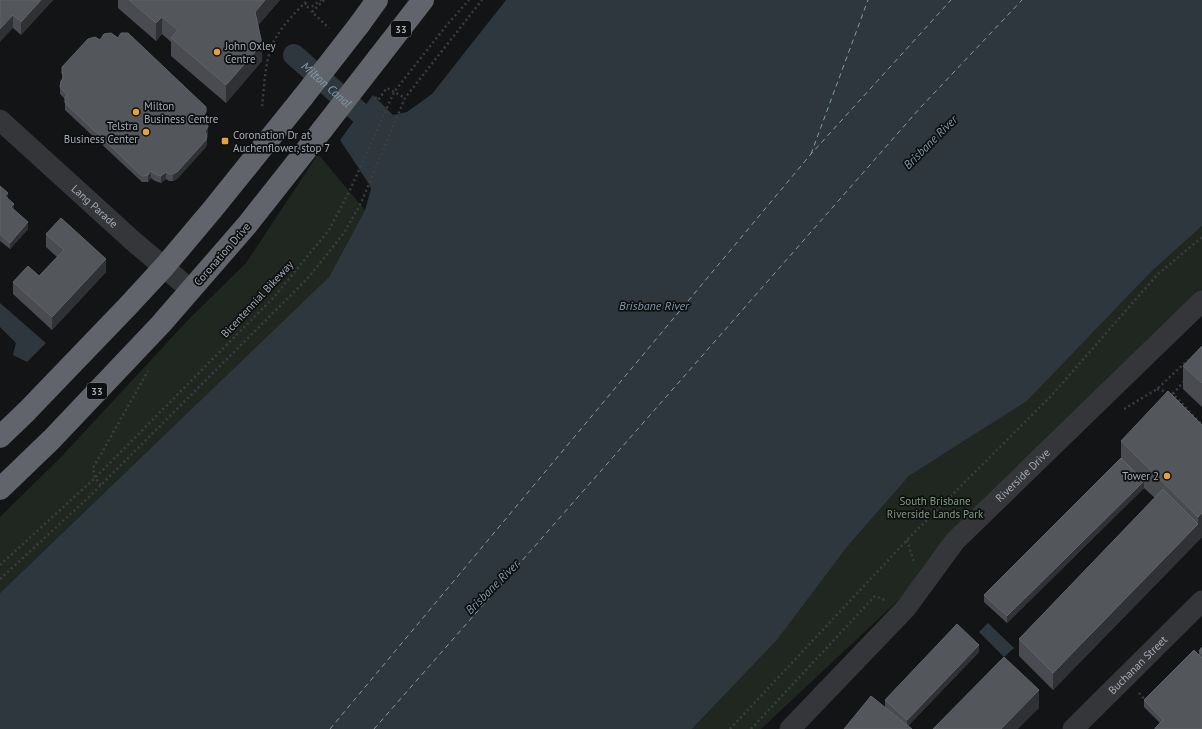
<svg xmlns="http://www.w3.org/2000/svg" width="1202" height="729" viewBox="0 0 1202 729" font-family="'PT Sans',sans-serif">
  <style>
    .green { fill: #202720 }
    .water { fill: #2e373d }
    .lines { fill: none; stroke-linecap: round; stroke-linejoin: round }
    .canal { stroke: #2e373d; stroke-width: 22 }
    .ferry { stroke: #7f9bad; stroke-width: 1; stroke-dasharray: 5 4; stroke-linecap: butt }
    .path { stroke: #3b3d41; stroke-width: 2.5; stroke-dasharray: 2 3; stroke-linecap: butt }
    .street { stroke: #35363a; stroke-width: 21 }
    .highway { stroke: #61646a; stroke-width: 22 }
    .highway-bridge { stroke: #61646a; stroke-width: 22 }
    .wall { fill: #494b50 }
    .shaded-wall { fill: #2f3134 }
    .building { fill: #53565a; stroke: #606368 }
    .poi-dot { fill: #e5a13c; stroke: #0e0f10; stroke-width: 1.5 }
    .labels { text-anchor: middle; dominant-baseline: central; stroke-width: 3.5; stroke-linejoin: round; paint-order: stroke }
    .shield { fill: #0e0f10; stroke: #787c83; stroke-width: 1 }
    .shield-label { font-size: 10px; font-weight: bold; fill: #a6abb4 }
    .poi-label { font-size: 11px; fill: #a6abb4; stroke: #0e0f10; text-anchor: start }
    .street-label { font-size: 11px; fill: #a6abb4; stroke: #0e0f10 }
    .park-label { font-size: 11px; fill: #7e9e7e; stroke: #0e0f10 }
    .water-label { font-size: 12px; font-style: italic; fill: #7f9bad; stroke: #0e0f10 }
  </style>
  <rect width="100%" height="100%" fill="#131415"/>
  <path class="green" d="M318,154l47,56 -36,67 -329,316v-76l62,-61 126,-136 58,-57z
    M1202,226v90l-441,413h-69l85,-89 70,-93 62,-71 118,-75 125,-130z"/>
  <path class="water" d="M506,0h696v226l-50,45 -125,130 -118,75 -62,71 -70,93 -85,89h-692v-136l329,-316 36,-67 6,-21 -2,-5 -29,-44 33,-45 20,20 14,-3 25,-18z
    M0,303l46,40 -19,19 -14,-7 3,-12 -16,-16z
    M988,623l26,25 -10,9 -25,-25z"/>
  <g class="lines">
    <path class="canal" id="s1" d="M294,55l66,58"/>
    <path class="ferry" d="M811,154l57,-154
      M330,729l481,-575 140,-154
      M374,729l546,-621 102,-108"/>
    <path class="path" d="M324,0l-12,12 17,16
      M306,3l-1,2 2,2h4l10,-7
      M375,97l3,3 9,-12 18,10
      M262,106c2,-16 3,-40 8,-55 5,-18 25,-39 38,-51
      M1184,381l-11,13 29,31
      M1157,389l16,5
      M1124,409l33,-20 31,-29
      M101,485l-6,-7 -2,-10 55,-97
      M907,540l7,22
      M0,565l95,-87 179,-181 55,-67 21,-40 44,-98 52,-66 23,-26
      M0,579l88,-81 220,-220 36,-45 17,-30 44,-105 77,-98
      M1139,693l7,8
      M730,729l177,-189 145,-145 105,-120 45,-38
      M751,729l124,-133 10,4"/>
    <g class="street">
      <path id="s2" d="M0,120l133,121 58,49"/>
      <path id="s3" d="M790,729l116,-121 49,-67 247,-240"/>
      <path id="s4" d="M1073,729l129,-128"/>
    </g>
    <path class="highway" d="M359,25l18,-25
      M378,58l45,-58
      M0,437l27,-26 100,-104 37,-40 48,-57 91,-113
      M0,489l52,-50 109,-115 86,-99 75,-95"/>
    <path class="highway-bridge" d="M303,97l56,-72
      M322,130l56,-72"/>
  </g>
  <path class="wall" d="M0,0h53l-32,35 -8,-7z
    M118,0h162l-22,25 4,36 -36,42 -55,-47v-14l-9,-8 -6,7 -38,-33z
    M62,73l144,46 2,15 -1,1v7l-1,5 -29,32 -4,2h-4l-3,-2 -5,4 -6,-2 -4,-3 -3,4h-6l-77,-72v-11l-5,-5v-7l2,-7z
    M0,186l14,24 14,19 -18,20 -10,-8z
    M46,234l60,38 -54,58 -39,-36v-12l26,-6 18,-19 -11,-10z
    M1202,346v61l-19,-18v-23z
    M1202,425v112l-149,153 -34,-34v-17l136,-141 -11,-10 -137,135 -23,-21v-7l137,-137v-17z
    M1202,647v82h-47v-1l5,-5 -16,-16v-7l55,-45v-4z
    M979,652l-71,74 -23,-19v-7z"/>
  <path class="shaded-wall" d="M41,0h12l-32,35v-13z
    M265,0h15l-25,29v-17z
    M13,15v13l-13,14v-13z
    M162,17v17l-6,7v-18z
    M262,44v17l-36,42v-18z
    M206,112v7l-3,-3z
    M208,127v7l-3,4v-7z
    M207,136v6l-1,5 -29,32 -4,2v-7z
    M151,171v7l-3,4v-7z
    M166,172v7l-5,4v-7z
    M8,193v7l-3,-4z
    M14,204v7l-3,-4z
    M28,222v7l-18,20v-6z
    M106,259v13l-54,58v-13z
    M1144,481v7l-137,135v-7z
    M1202,513v24l-149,153v-17l145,-149v-7z
    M979,645v7l-72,75v-7z
    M1039,690v18l-21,21h-17z"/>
  <path class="building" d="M0,0h41l-20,22 -8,-7 -13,14z
    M129,0h136l-10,12 7,32 -36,41 -55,-47 7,-8 -16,-13 -6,6z
    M111,33l7,5 3,-5h7l78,74v5l-3,4 4,4 1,7 -3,4 2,5 -1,4 -29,32 -4,2h-4l-3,-2 -5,4 -6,-2 -4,-3 -3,4 -6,1 -77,-73v-5l2,-3 -7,-8 1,-6 3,-4 -2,-4v-6l26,-28 7,-2 5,3 4,-6z
    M0,186l8,7 -3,3 9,8 -3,3 17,15 -18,21 -10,-9z
    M61,218l45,41 -54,58 -39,-35 15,-16 11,10 25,-26 -18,-16z
    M1202,346v37l-19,-17z
    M1168,391l34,34v88l-4,4 -77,-76z
    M1121,458l23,23 -137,135 -23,-21z
    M1163,489l35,35 -145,149 -34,-34z
    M957,624l22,21 -72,75 -22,-20z
    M1202,647v7l-3,-3z
    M1194,650l8,8v71h-47v-1l8,-8 -19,-20z
    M1004,657l35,33 -38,39h-68z
    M871,696l41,33h-68z"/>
  <g class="poi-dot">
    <circle cx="217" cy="52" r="4"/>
    <circle cx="136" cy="112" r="4"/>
    <circle cx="146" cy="132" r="4"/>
    <rect x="221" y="137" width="8" height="8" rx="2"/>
    <circle cx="1167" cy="476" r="4"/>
  </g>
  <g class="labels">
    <g class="shield">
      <rect x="391" y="21" width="20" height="16" rx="3"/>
      <rect x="87" y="383" width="20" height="16" rx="3"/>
    </g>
    <g class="shield-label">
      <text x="401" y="29">33</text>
      <text x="97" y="391">33</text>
    </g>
    <g class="poi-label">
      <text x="225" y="46">John Oxley<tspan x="225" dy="13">Centre</tspan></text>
      <text x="144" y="106">Milton<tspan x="144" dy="13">Business Centre</tspan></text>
      <text x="138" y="126" text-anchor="end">Telstra<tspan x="138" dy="13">Business Center</tspan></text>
      <text x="233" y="135">Coronation Dr at<tspan x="233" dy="13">Auchenflower, stop 7</tspan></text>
      <text x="1159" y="476" text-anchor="end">Tower 2</text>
    </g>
    <g class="street-label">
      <text stroke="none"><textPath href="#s2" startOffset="128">Lang Parade</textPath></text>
      <text transform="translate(222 254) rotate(-49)">Coronation Drive</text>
      <text transform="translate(257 299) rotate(-47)">Bicentennial Bikeway</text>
      <text stroke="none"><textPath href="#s3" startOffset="345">Riverside Drive</textPath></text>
      <text stroke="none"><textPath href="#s4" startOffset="91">Buchanan Street</textPath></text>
    </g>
    <g class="park-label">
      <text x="935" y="501">South Brisbane<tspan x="935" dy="13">Riverside Lands Park</tspan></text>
    </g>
    <g class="water-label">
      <text stroke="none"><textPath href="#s1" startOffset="44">Milton Canal</textPath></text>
      <text transform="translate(930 142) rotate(-45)">Brisbane River</text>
      <text x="654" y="305">Brisbane River</text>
      <text transform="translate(492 587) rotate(-45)">Brisbane River</text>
    </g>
  </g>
</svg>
